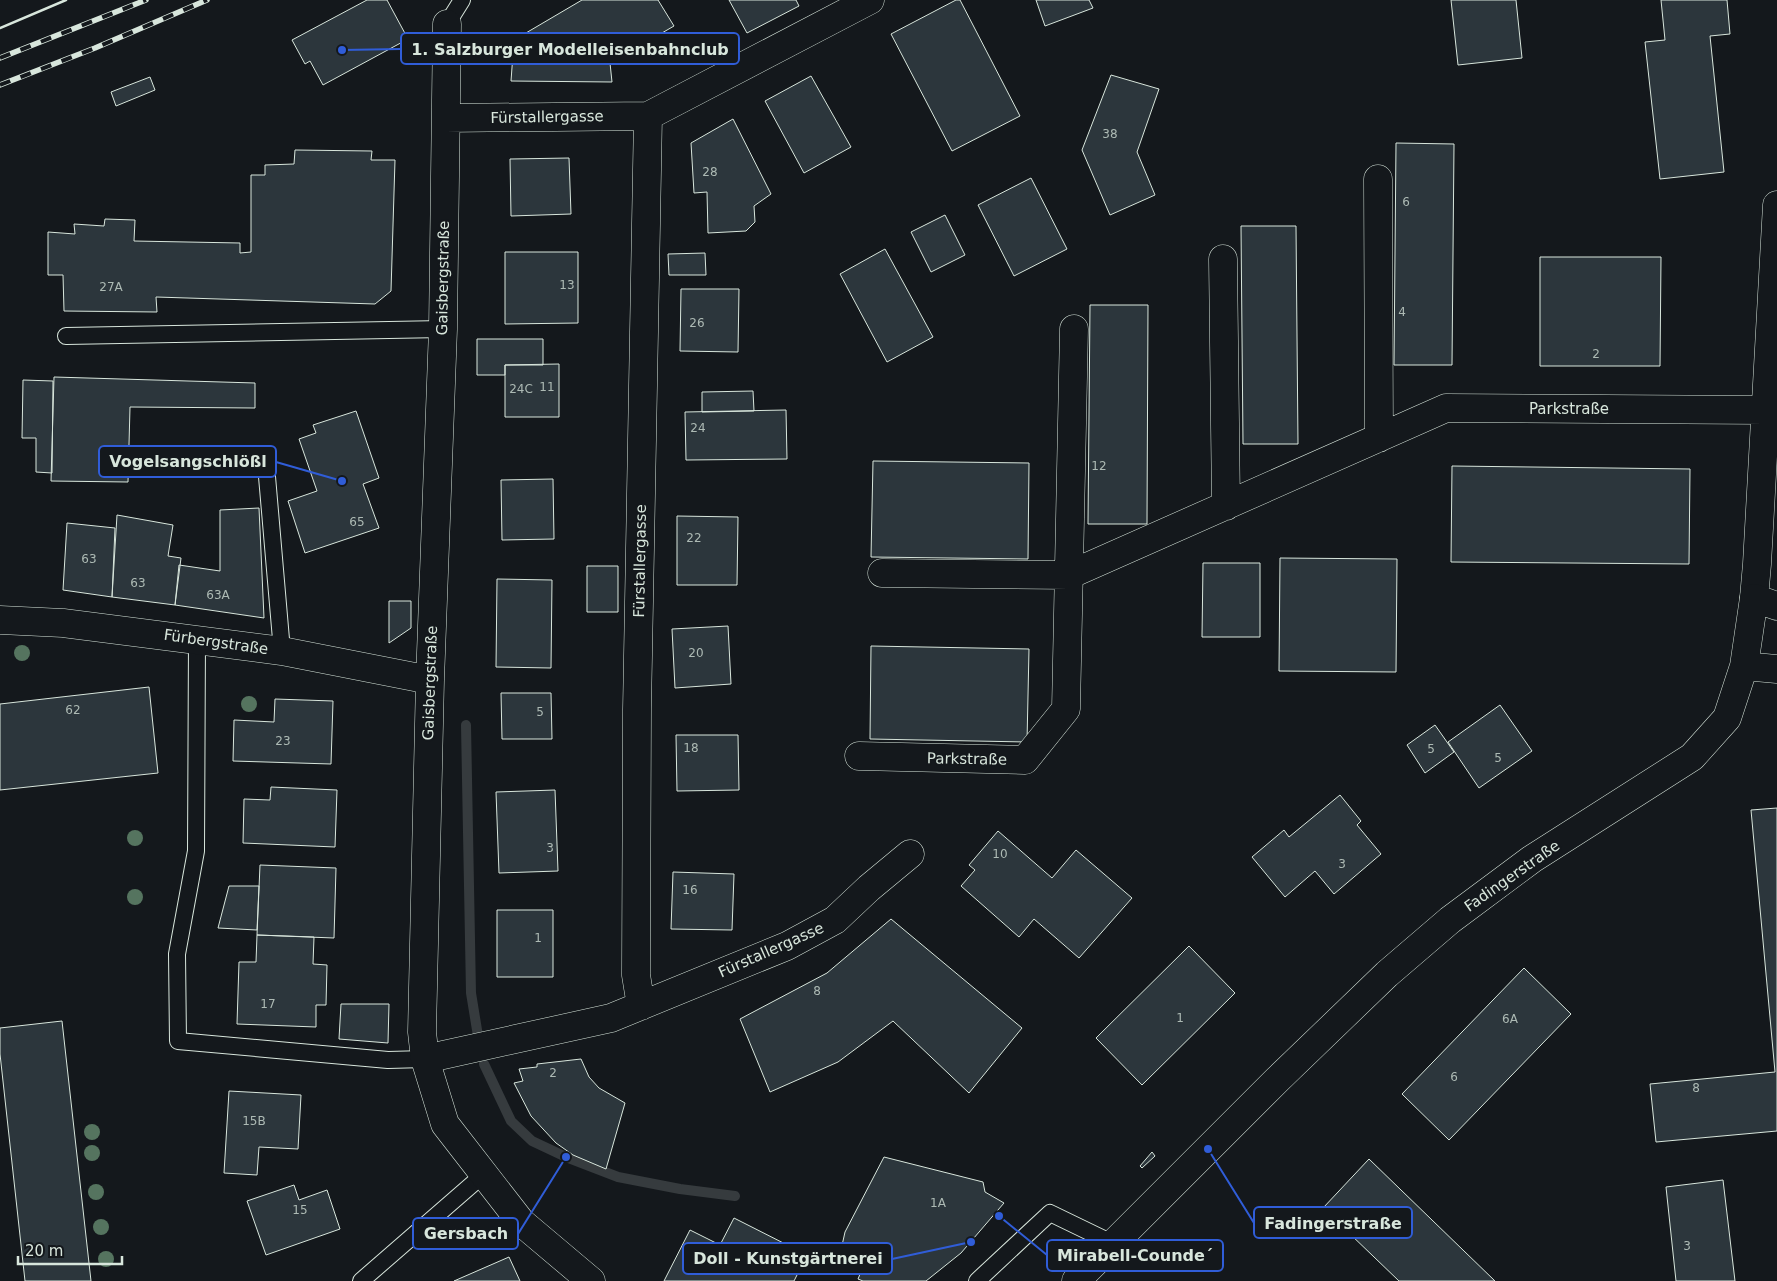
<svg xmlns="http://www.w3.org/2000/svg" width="1777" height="1281" viewBox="0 0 1777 1281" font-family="'DejaVu Sans',sans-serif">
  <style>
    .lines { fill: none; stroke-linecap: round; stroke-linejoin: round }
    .stream { stroke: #363b3e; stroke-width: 10 }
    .building { fill: #2c363c; stroke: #d8e6dc }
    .lane-casing { stroke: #d8e6dc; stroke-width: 18 }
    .street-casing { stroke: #d8e6dc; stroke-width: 29 }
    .secondary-casing { stroke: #d8e6dc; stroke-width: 29 }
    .lane { stroke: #14181c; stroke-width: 16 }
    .street { stroke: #14181c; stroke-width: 28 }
    .secondary { stroke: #14181c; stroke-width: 28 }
    .rail-casing { stroke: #d8e6dc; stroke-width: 5.5 }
    .rail { stroke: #14181c; stroke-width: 4; stroke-dasharray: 11; stroke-linecap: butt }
    .wall { stroke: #d8e6dc; stroke-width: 2.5 }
    .tree { fill: #55745f }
    .labels { text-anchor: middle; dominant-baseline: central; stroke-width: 4; stroke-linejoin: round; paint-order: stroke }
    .number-label { font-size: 12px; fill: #adbab4 }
    .street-label { font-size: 15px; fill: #d8e6dc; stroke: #14181c }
    .leader { fill: none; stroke: #305dd8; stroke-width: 2 }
    .callout-dot { fill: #305dd8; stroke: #14181c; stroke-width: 2 }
    .callout { fill: #14181c; stroke: #305dd8; stroke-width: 2 }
    .callout-label { font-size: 16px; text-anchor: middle; font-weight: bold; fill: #d8e6dc }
  </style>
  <rect width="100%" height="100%" fill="#14181c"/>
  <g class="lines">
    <path class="stream" d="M466,725l5,268 7,43
      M484,1064l27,57 21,20 34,16 52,20 62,12 55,7"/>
  </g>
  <path class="building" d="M367,0h20l21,39 -85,46 -13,-24 -5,3 -13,-24z
    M582,0h76l16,26 -64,37 2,19 -101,-1 3,-41z
    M729,0h67l3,6 -52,27z
    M956,0h4l60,116 -68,35 -61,-117z
    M1036,0h53l4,8 -48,18z
    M1451,0h65l6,58 -64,7z
    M1661,0h66l3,34 -20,2 14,136 -64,7 -15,-137 20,-2z
    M1111,75l48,14 -22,63 18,43 -45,20 -28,-65z
    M811,76l40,71 -47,26 -39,-72z
    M150,77l5,13 -39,16 -5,-14z
    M733,119l38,75 -17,12 1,16 -9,9 -38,2 -1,-41 -13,1 -3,-50z
    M1396,143l58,1 -2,221h-58z
    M295,150l77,1 -1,9h24l-4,131 -16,13 -219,-7 1,15 -93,-1 -1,-36h-15v-43l27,2 -1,-10 30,2 1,-7 30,1 -1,21 106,2v10l11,-1v-77h14v-10l29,-1z
    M569,158l2,56 -60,2 -1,-57z
    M1031,178l36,71 -53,27 -36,-71z
    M945,215l20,40 -34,17 -20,-40z
    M1241,226h55l2,218h-55z
    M885,249l48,88 -46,25 -47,-88z
    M505,252h73v71l-73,1z
    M705,253l1,22h-37l-1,-21z
    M1540,257h121l-1,109h-120z
    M681,289h58l-1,63 -58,-1z
    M1090,305h58l-1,219h-59z
    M477,339h66v26h-38v10h-28z
    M559,364v53h-54v-52z
    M54,377l201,6v25l-125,-1 -2,75 -77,-1z
    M23,380l30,1 -1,92 -16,-1v-34h-14z
    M753,391l1,20 -52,1v-20z
    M786,410l1,49 -101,1 -1,-48z
    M356,411l23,67 -16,6 16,44 -74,25 -17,-52 29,-10 -18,-52 17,-6 -3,-8z
    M873,461l156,2 -1,96 -157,-2z
    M1452,466l238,3 -1,95 -238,-2z
    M553,479l1,60 -52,1 -1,-60z
    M259,508l5,110 -89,-13 4,-40 41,6v-61z
    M117,515l56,10 -5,31 13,2 -6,47 -63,-8z
    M677,516l61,1 -1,68h-60z
    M67,523l48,5 -3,69 -49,-7z
    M1280,558l117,1 -1,113 -117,-1z
    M1203,563h57v74h-58z
    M587,566h31v46h-31z
    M497,579l55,1 -1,88 -55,-1z
    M389,601h22v27l-22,15z
    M728,626l3,58 -56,4 -3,-59z
    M871,646l158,3 -2,93 -157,-3z
    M149,687l9,86 -158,17v-86z
    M501,693h50l1,46h-50z
    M275,699l58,2 -2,63 -98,-3 1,-41 40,2z
    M1500,705l32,46 -53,37 -31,-46z
    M1435,725l19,27 -29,21 -18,-28z
    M676,735h62l1,55 -62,1z
    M271,787l66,3 -2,57 -92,-4 1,-44 26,1z
    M555,790l3,81 -59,2 -3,-81z
    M1340,795l21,26 -4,4 24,29 -47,40 -19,-23 -30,26 -33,-40 32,-27 5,7z
    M1777,808v323l-121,11 -6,-58 125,-12 -24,-262z
    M998,831l54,47 24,-28 56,48 -53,60 -45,-39 -15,18 -58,-51 14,-16 -6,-5z
    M260,865l76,3 -2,70 -77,-3z
    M673,872l61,2 -2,56 -61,-1z
    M229,886h30l-2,44 -39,-2z
    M497,910h56v67h-56z
    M891,919l131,109 -53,65 -76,-72 -55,41 -68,30 -30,-73 87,-46z
    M257,935l57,2 -1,27 14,1 -1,40h-10v22l-79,-3 2,-62h17z
    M1189,946l46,47 -93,92 -46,-47z
    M1524,968l47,46 -122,126 -47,-46z
    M341,1004h48l-1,39 -49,-4z
    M62,1021l29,260h-66l-25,-227v-26z
    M581,1059l8,18 10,11 26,15 -19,66 -33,-14 -17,-12 -25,-27 -17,-33 9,-2 -4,-12 18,-2v-3z
    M229,1091l72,4 -3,54 -39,-2 -2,28 -33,-2z
    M1152,1152l3,4 -13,12 -2,-2z
    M884,1157l99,25 2,10 19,11 -43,50 -35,28h-63l-5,-2 9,-22 -26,-7 4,-18z
    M1369,1159l126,122h-96l-76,-73z
    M1723,1180l12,101h-59l-10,-94z
    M294,1185l5,15 28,-10 13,39 -74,26 -19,-54z
    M734,1218l73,37 -13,26h-130l26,-51 30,15z
    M509,1257l11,24h-66z"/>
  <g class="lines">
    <defs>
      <path id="lane" d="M447,24l15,-24
        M66,336l377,-7
        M160,462l106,3 16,186
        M197,640l-1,211 -19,103 1,87 210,19 37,-1
        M361,1281l123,-107
        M977,1281l73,-68 62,30"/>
      <path id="street" d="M447,24l-4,305 -13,351 -8,352 3,27 20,65 76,98 70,59
        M446,118l202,-2 222,-116
        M1378,179l1,259
        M1223,259l3,247
        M882,573l187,2 377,-167 319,2
        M1754,598l3,-34 20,-359
        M0,620l63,3 219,28 148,29
        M859,756l166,4 41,-51 8,-380
        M641,1006l-5,-31 1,-265 11,-594
        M425,1059l186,-41 176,-72 48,-26 34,-32 41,-34"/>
      <path id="secondary" d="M1744,666l33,3
        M1076,1281l201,-201 110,-106 63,-54 82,-61 160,-102 35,-39 17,-52 10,-68 23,8"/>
    </defs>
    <use href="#lane" class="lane-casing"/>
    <use href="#street" class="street-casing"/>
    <use href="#secondary" class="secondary-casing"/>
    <use href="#lane" class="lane"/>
    <use href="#street" class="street"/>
    <use href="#secondary" class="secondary"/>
    <defs>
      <path id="rail" d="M0,58l146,-58
        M0,85l95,-37 112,-48"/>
    </defs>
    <use href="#rail" class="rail-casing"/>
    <use href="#rail" class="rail"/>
    <path class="wall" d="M0,28l66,-28"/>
  </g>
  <g class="tree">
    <circle cx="22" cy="653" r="8"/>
    <circle cx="249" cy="704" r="8"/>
    <circle cx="135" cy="838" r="8"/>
    <circle cx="135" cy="897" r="8"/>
    <circle cx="92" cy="1132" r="8"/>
    <circle cx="92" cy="1153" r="8"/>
    <circle cx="96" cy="1192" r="8"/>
    <circle cx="101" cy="1227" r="8"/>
    <circle cx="106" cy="1259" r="8"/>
  </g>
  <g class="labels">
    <g class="number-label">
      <text x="1110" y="134">38</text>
      <text x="710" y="172">28</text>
      <text x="1406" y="202">6</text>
      <text x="567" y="285">13</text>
      <text x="111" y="287">27A</text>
      <text x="1402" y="312">4</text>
      <text x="697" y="323">26</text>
      <text x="1596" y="354">2</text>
      <text x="547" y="387">11</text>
      <text x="521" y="389">24C</text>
      <text x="698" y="428">24</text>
      <text x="1099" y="466">12</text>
      <text x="357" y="522">65</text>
      <text x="694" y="538">22</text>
      <text x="89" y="559">63</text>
      <text x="138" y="583">63</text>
      <text x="218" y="595">63A</text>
      <text x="696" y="653">20</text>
      <text x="73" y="710">62</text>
      <text x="540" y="712">5</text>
      <text x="283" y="741">23</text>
      <text x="691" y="748">18</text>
      <text x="1431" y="749">5</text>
      <text x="1498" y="758">5</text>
      <text x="550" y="848">3</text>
      <text x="1000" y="854">10</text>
      <text x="1342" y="864">3</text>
      <text x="690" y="890">16</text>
      <text x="538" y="938">1</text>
      <text x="817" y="991">8</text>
      <text x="268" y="1004">17</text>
      <text x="1180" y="1018">1</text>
      <text x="1510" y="1019">6A</text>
      <text x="553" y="1073">2</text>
      <text x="1454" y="1077">6</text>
      <text x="1696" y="1088">8</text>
      <text x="254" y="1121">15B</text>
      <text x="938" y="1203">1A</text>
      <text x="300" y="1210">15</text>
      <text x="1687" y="1246">3</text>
    </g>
    <g class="street-label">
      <text transform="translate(547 117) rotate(-1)">Fürstallergasse</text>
      <text transform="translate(443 278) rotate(-89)">Gaisbergstraße</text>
      <text x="1569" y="409">Parkstraße</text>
      <text transform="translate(640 561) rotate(-89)">Fürstallergasse</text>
      <text transform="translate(216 642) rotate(8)">Fürbergstraße</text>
      <text transform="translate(430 683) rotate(-88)">Gaisbergstraße</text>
      <text transform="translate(967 759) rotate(1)">Parkstraße</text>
      <text transform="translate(1512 876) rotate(-35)">Fadingerstraße</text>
      <text transform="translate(771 950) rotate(-24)">Fürstallergasse</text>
    </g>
  </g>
  <path class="leader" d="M342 50L401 49M342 481L276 462M1208 1149L1254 1223M566 1157L518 1234M999 1216L1047 1255M971 1242L892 1259"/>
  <g class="callout-dot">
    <circle cx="342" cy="50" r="5"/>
    <circle cx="342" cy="481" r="5"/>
    <circle cx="1208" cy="1149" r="5"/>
    <circle cx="566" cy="1157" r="5"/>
    <circle cx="999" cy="1216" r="5"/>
    <circle cx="971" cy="1242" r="5"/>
  </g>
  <g class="callout">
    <rect x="401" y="33" width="338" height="31" rx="5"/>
    <rect x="99" y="446" width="177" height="31" rx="5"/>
    <rect x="1254" y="1207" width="158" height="31" rx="5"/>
    <rect x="413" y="1218" width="105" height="31" rx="5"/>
    <rect x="1047" y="1240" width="176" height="31" rx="5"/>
    <rect x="683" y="1243" width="209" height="31" rx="5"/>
  </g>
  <g class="callout-label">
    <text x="570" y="55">1. Salzburger Modelleisenbahnclub</text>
    <text x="188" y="467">Vogelsangschlößl</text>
    <text x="1333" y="1229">Fadingerstraße</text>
    <text x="466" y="1239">Gersbach</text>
    <text x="1135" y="1261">Mirabell-Counde´</text>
    <text x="788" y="1264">Doll - Kunstgärtnerei</text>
  </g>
  <path d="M18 1256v8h104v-8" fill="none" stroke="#d8e6dc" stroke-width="2.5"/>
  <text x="25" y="1256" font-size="15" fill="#d8e6dc" stroke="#14181c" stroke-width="4" paint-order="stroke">20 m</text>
</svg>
